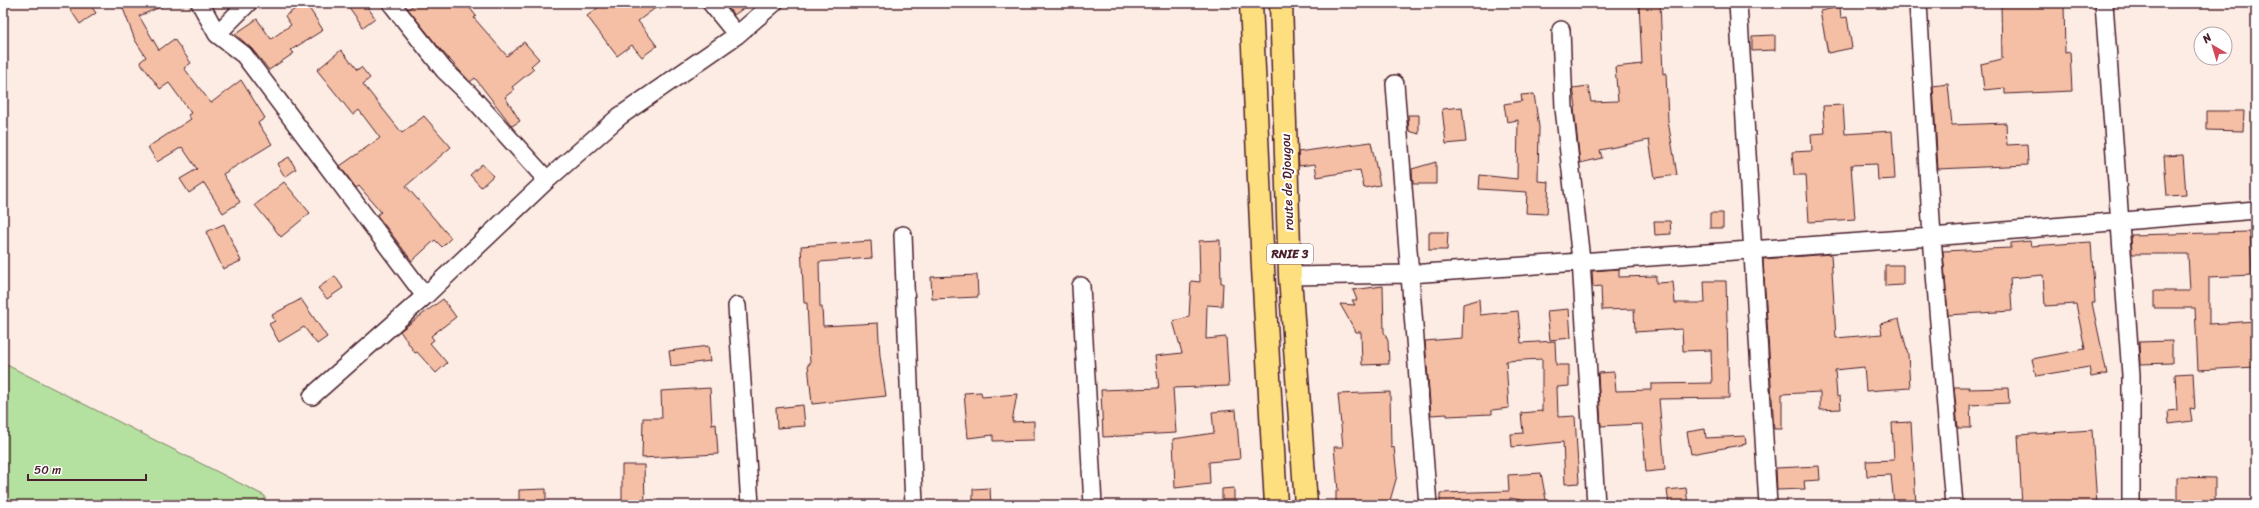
<svg xmlns="http://www.w3.org/2000/svg" width="2259" height="508" viewBox="0 0 2259 508" font-family="Sriracha,sans-serif">
  <style>
    .green { fill: #b4e19f; stroke: #7f8065 }
    .building { fill: #f4bfa5; stroke: #4a1f2b }
    .lines { fill: none; stroke-linecap: round; stroke-linejoin: round }
    .minor-casing { stroke: #4a1f2b; stroke-width: 20 }
    .trunk-casing { stroke: #4a1f2b; stroke-width: 25 }
    .minor { stroke: #fff; stroke-width: 17 }
    .trunk { stroke: #fedf80; stroke-width: 22 }
    .labels { text-anchor: middle; dominant-baseline: central; stroke-width: 4; stroke-linejoin: round; paint-order: stroke }
    .shield { fill: #fff; stroke: #80626b; stroke-width: 1 }
    .shield-label { font-size: 12px; font-weight: bold; fill: #4a1f2b }
    .street-label { font-size: 13px; fill: #4a1f2b; stroke: #fff }
  </style>
  <rect width="100%" height="100%" fill="#fcece4"/>
  <filter id="ink" filterUnits="userSpaceOnUse"><feTurbulence type="fractalNoise" baseFrequency=".025" numOctaves="2"/><feDisplacementMap in="SourceGraphic" scale="8" xChannelSelector="R" yChannelSelector="G"/><feConvolveMatrix kernelMatrix="1 2 1 2 8 2 1 2 1" color-interpolation-filters="sRGB"/></filter>
  <g filter="url(#ink)">
    <path class="green" d="M3,363l262,133v9h-262z"/>
    <path class="building" d="M66,3h23l7,10 -16,11z
      M121,3h49l-31,13 20,34 15,-11 17,24 -7,5 27,35 30,-23 24,38 -7,5 14,21 -49,30 17,28 -17,11 -19,-30 -15,10 -9,-14 17,-10 -15,-22 -25,15 -9,-15 43,-28 -3,-4 3,-2 -22,-30 -9,6 -20,-27 6,-5 -11,-17z
      M304,3h2l17,27 -32,20 3,3 -25,17 -17,-21 -17,-15 22,-15 14,20 20,-14 -6,-9z
      M346,3h19l10,15 -12,9z
      M417,3h49l10,13 -2,2 33,38 17,-14 15,17 -8,7 3,3 -22,18 2,3 -9,7 15,24 -8,5 -37,-48 -5,4 -29,-32 -33,-41z
      M604,3h58l-24,18 19,25 -15,11 -10,-12 -15,11 -30,-40z
      M724,3h27l-17,12z
      M1639,3h21l3,71 3,-1 2,48 9,54 -22,3 -6,-38 -49,10 2,8 -22,5 -6,-55 2,-1 -3,-19 15,-2 3,16 27,-1 -3,-34 27,-3z
      M2001,3h63l1,50 5,-1 2,39 -67,3v-6l-21,2 -3,-26 21,-5z
      M1840,7l1,11 6,-1 5,31 -24,5 -8,-42z
      M1775,35v15l-23,1v-15z
      M341,50l16,20 4,-3 9,11 -7,6 39,49 22,-17 27,31 -45,39 45,52 -9,9 -7,-7 -23,21 -35,-46 4,-3 -22,-26 -3,2 -16,-22 40,-28 -21,-28 -6,5 -36,-45z
      M1948,84l4,41 54,-2 1,22 20,-1 1,21 -90,4 -5,-83z
      M1534,94l5,33 -1,54 11,1 -2,32 -21,-1 1,-21 -48,-3 1,-14 37,4 1,-59 -11,2 -3,-18 18,-3 -1,-6z
      M1843,105l2,29 47,-3 3,48 -17,1 -1,-16 -26,1 4,54 -46,3 -3,-47h-12l-2,-23 20,-1 -1,-17 14,-1 -2,-27z
      M1462,107l4,35 -20,2 -4,-35z
      M2207,111h37l-1,20 -36,-1z
      M1408,115h11v19l-10,-3z
      M1371,142l9,43 -16,3 -4,-18 -43,7 -2,-13 -16,2 -1,-14z
      M2183,155l3,40 -19,1 -3,-40z
      M289,157l7,12 -11,8 -8,-13z
      M1436,162v22h-23l-1,-15z
      M482,164l11,12 -12,11 -11,-12z
      M284,182l26,31 -29,24 -26,-32z
      M1710,213h13v15h-13z
      M1654,221h16l1,13 -16,1z
      M224,224l17,37 -18,8 -17,-37z
      M1429,232h19l-1,18h-18z
      M2250,232l2,43 -43,2v47l47,-3v46l-58,3 -3,-62h-41v-17h36l-2,-37h-56l-1,-19z
      M1220,240l1,43h2l-1,23 -15,-1 -1,34 20,-2 3,49 -56,2 3,45 -73,4 -2,-47 58,-2 -4,-32 27,-3 -9,-32 16,-4 2,-36 9,1 -1,-41z
      M871,241l1,17 -53,4 1,45h2l1,19 55,-3 2,33 6,40 -74,8 -4,-40h2l-3,-61h-3l-3,-57z
      M2030,241l1,5 60,-4 4,61h-3l15,71 -16,3 -2,-10 -53,9 -4,-17 53,-10 -9,-45 -31,2 -2,-31 -33,3 2,33 -64,4 -5,-64 68,-3v-5z
      M1831,254l5,84 46,-4 -2,-10 19,-5 9,35 2,34 -44,3 -2,-24 -29,3 2,27 3,-1 1,13 -21,1v-18l-38,2v35h-8l-11,-170z
      M1885,265h18v20l-18,1z
      M1619,269v8l37,-1v7l17,-1 2,21h30l-1,-22h22l3,117 -70,1 6,71 -19,2 -4,-48 -41,2 -3,-53 16,-1 2,19 35,-1v-6l61,-1 -1,-33 -28,1 -1,-22 -47,3 -1,-23 -32,1 -1,-24 -8,1 -1,-16z
      M977,275l1,22 -46,2 -1,-22z
      M335,276l8,12 -16,11 -9,-11z
      M1383,286l1,46 4,9 1,23 -27,1 -1,-33h-5l-16,-28 15,1 -3,-5h5l-4,-10z
      M301,299l26,38 -10,7 -13,-17 -25,15 -10,-18 6,-3 -3,-6z
      M443,299l13,18 -25,19 3,4 -4,3 17,20 -11,10 -19,-21 -2,1 -15,-22z
      M1479,299l1,16 38,-4 3,32 34,-2 1,24h13v21l-12,1 1,30 17,-1 4,67 -14,1 -2,-42 -51,5 -1,-13 12,-1 -2,-20 21,-2v-52l-36,2 3,47 -17,2v4l-45,2v-2l-16,1 -6,-74 37,-3 1,-34z
      M1569,309l2,29 -21,2 -3,-29z
      M2172,341v22l-32,1 -1,-22z
      M708,346l2,15 -39,5 -2,-15z
      M2193,373l2,36 -5,-1 2,13 -23,3 -1,-13 9,-1 -2,-36z
      M1954,387h15v2l39,-1 1,15 -39,2 1,23h-13z
      M710,388l2,37 4,-1 2,30 -76,4 1,-40h19l-1,-27z
      M981,392l1,5 35,-3 -5,28 22,-1v19l-41,1v-6l-25,3 -4,-45z
      M1390,392l1,56 3,-1 3,29 -8,28 -53,1v-14h2l-4,-44h9l-5,-53z
      M803,405l2,21 -28,2 -1,-20z
      M1236,410l4,49 -31,3 1,22 -35,4 -2,-49 41,-6 -2,-21z
      M1911,422l5,83h-22l-3,-30 -24,1 -1,-15 28,-1 -2,-37z
      M1705,429l1,9 39,-2 1,8 -55,10 -4,-22z
      M2092,430l5,75h-75l-4,-70z
      M622,465h22l1,39 -23,1z
      M1819,466l1,14 -16,1 1,8 -28,1 -1,-22z
      M1541,473l6,32 -37,-7v7h-70v-12l69,-2 -1,-16z
      M2177,477l38,1v27h-38z
      M990,488l1,17h-18v-16z
      M1234,488v17h-12v-16z
      M1686,488l2,17h-19l-2,-15z
      M546,489v16h-27v-15z"/>
    <g class="lines">
      <defs>
        <path id="minor" d="M200,3l17,31 27,21 181,241
          M391,3l53,67 26,25 77,85
          M711,3l26,32
          M1738,3l30,502
          M1918,3l14,234 22,268
          M2104,3l27,372v130
          M1561,30l3,78 17,152 15,245
          M217,34l31,-31
          M1395,84l33,421
          M903,235l11,270
          M1290,276l120,-2 522,-37 324,-27
          M1081,286l12,219
          M737,306l13,199
          M312,396l113,-100 122,-116 73,-64 117,-81 37,-32"/>
        <path id="trunk" d="M1251,3l12,265 13,237
          M1281,3l9,273 16,229"/>
      </defs>
      <use href="#minor" class="minor-casing"/>
      <use href="#trunk" class="trunk-casing"/>
      <use href="#minor" class="minor"/>
      <use href="#trunk" class="trunk"/>
    </g>
  </g>
  <g class="labels">
    <rect class="shield" x="1267" y="244" width="46" height="20" rx="3"/>
    <g class="shield-label">
      <text x="1290" y="254">RNIE 3</text>
    </g>
    <g class="street-label">
      <text transform="translate(1287 182) rotate(-92)">route de Djougou</text>
    </g>
  </g>
  <rect width="2259" height="508" fill="none" stroke="#fff" stroke-width="16"/>
  <rect x="8" y="8" width="2243" height="492" fill="none" stroke="#4a1f2b" stroke-width="1.5" filter="url(#ink)"/>
  <g transform="translate(2213 46) rotate(322)"><circle r="19" fill="#ffffff" stroke="#b7a5aa"/>
  <path d="M0-3L7 15L0 10L-7 15Z" fill="#d1495b"/>
  <text y="-6" font-size="11" font-weight="bold" text-anchor="middle" fill="#4a1f2b">N</text>
  </g>
  <path d="M28 474v6h118v-6" fill="none" stroke="#4a1f2b" stroke-width="2"/>
  <text x="34" y="474" font-size="12" fill="#4a1f2b" stroke="#ffffff" stroke-width="3" paint-order="stroke">50 m</text>
</svg>
